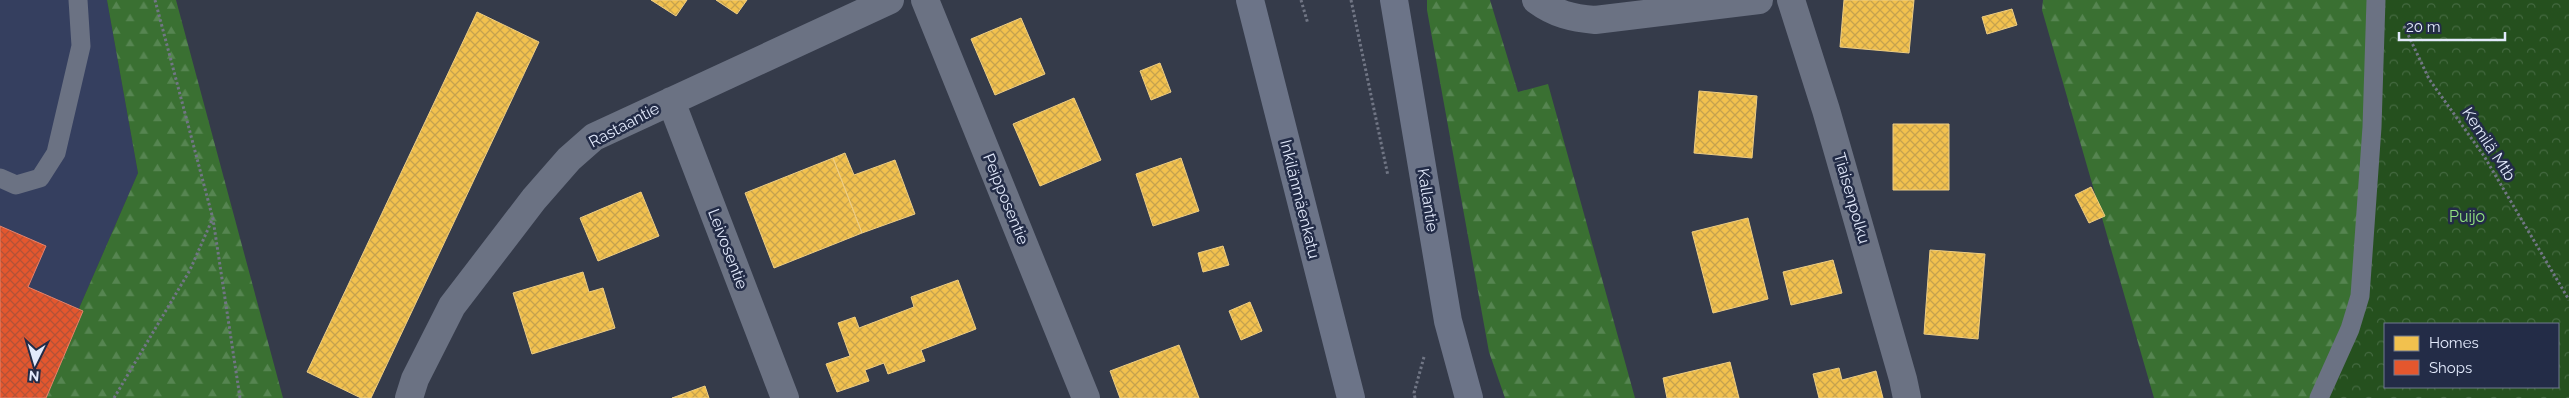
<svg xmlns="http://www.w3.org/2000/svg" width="2569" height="398" viewBox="0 0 2569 398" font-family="Raleway,sans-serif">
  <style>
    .built { fill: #353f5f }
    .forest { fill: url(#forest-firs); fill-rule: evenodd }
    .park { fill: url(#park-crowns); fill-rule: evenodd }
    .homes { fill: url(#homes-cross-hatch); stroke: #eecd82 }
    .shops { fill: url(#shops-cross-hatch); stroke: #e4836c }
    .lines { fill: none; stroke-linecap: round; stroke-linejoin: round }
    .path { stroke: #717685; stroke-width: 3; stroke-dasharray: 2.5 2.5; stroke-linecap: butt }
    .lane { stroke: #6b7283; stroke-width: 19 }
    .street { stroke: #6b7283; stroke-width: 28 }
    .secondary { stroke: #6c7488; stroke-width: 28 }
    .labels { text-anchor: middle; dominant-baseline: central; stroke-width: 5; stroke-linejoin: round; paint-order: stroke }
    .street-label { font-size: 16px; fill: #e3eafc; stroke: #232c47 }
    .park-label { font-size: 16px; fill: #92e481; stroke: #232c47 }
  </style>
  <defs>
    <pattern id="forest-firs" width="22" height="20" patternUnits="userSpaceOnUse" patternTransform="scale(1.25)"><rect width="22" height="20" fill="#3a7032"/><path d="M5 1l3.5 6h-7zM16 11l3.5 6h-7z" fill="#568551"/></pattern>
    <pattern id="park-crowns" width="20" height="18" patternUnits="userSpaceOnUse" patternTransform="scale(1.25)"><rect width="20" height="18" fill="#25501e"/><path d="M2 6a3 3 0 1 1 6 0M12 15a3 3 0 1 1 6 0" fill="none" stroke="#446940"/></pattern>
    <pattern id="homes-cross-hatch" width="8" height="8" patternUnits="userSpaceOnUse" patternTransform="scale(1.25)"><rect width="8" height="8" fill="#f2c14e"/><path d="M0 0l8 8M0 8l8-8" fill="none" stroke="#c6a24e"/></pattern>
    <pattern id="shops-cross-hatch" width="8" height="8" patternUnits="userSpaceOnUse" patternTransform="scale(1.25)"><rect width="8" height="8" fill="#e4572e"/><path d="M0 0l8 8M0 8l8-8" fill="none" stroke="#b45237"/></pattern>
  </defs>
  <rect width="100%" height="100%" fill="#353b4a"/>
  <path class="built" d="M0,0h107l31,173 -98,225h-40z"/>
  <path class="forest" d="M107,0h69l107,398h-243l98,-225z
    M1427,0h63l28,92 30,-8 87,314h-130l-16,-46 -62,-342z
    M2043,0h526v398h-415l-112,-388zM2385,324h173v63h-173z"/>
  <path class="park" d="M2376,0h193v398h-250l31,-69zM2385,324h173v63h-173z"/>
  <path class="homes" d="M651,0h36l-11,16z
    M716,0h31l-10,14z
    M1844,0h70l-5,53 -69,-6z
    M2012,9l5,16 -30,9 -5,-17z
    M477,12l62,30 -168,356h-10l-54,-26z
    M1021,18l24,56 -50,21 -24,-56z
    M1160,63l11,29 -20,8 -11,-29z
    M1699,91l58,5 -5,62 -58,-5z
    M1074,98l27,62 -61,26 -27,-62z
    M1893,124h56v66h-56z
    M845,153l9,22 41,-15 20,54 -53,19 -29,-75z
    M833,158l29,75 -88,35 -29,-75z
    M1181,158l18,53 -46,15 -17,-52z
    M2091,187l14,29 -16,7 -14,-28z
    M641,192l18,44 -61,25 -18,-43z
    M1748,218l20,81 -55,14 -21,-81z
    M1223,246l6,19 -26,7 -5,-19z
    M1930,250l55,4 -7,85 -54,-5z
    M1833,260l9,33 -51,12 -8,-33z
    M583,272l6,20 14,-4 12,40 -83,26 -19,-61z
    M958,280l18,49 -55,21 4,11 -37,13 -4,-11 -19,7 4,11 -32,11 -11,-28 24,-8 -12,-33 17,-6 4,11 55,-21 -3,-10z
    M1250,302l12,29 -21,9 -12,-29z
    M1179,345l20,53h-79l-10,-27z
    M1730,362l9,36h-72l-4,-20z
    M1839,368l3,12 34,-9 7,27h-64l-6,-24z
    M705,386l4,12h-37z"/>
  <path class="shops" d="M0,226l46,20 -18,41 55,24 -37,87h-46z"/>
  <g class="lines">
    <path class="path" d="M155,0l58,219 27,179
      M1301,0l7,24
      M1351,0l37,176
      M2404,26l25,53 55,77 85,144
      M114,398l76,-128 22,-50
      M1415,398l-1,-5 10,-36"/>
    <path class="lane" d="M0,178l16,7 24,-7 16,-25 25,-107 -3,-46
      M2319,398l31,-69 10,-33 12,-169 4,-127"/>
    <path class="street" d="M925,0l161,398
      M1536,0c19,14 36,18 59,20l164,-20
      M1791,0l35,110 77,269 4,19
      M671,101l114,297
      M409,398l6,-19 37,-73 82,-107 35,-40 25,-22 296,-137"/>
    <path class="secondary" d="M1250,0l101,398
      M1394,0l54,321 21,77"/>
  </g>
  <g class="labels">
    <g class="street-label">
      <text transform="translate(624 125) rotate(-28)">Rastaantie</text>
      <text transform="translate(2489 144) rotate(57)">Kemilä Mtb</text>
      <text transform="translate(1852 198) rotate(74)">Tiaisenpolku</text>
      <text transform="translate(1006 199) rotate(68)">Peipposentie</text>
      <text transform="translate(1300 199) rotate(76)">Inkilänmäenkatu</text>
      <text transform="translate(1428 200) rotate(81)">Kallantie</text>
      <text transform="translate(728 249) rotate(69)">Leivosentie</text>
    </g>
    <g class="park-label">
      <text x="2467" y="216">Puijo</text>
    </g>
  </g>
  <rect x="2384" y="323" width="175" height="65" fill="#232c47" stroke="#70788f"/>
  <rect x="2394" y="336" width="25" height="15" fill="#f2c14e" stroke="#70788f"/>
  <text x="2429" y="348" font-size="15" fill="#e3eafc">Homes</text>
  <rect x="2394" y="360" width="25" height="15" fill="#e4572e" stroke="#70788f"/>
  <text x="2429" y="373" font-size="15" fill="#e3eafc">Shops</text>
  <g transform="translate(35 363) rotate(185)" stroke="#232c47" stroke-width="4" paint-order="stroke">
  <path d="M0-4L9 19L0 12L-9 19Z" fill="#e3eafc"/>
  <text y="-8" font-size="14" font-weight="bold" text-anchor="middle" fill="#e3eafc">N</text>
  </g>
  <path d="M2399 32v8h106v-8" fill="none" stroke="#e3eafc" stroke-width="2.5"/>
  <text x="2406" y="32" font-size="15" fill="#e3eafc" stroke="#232c47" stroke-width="4" paint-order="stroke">20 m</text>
</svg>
